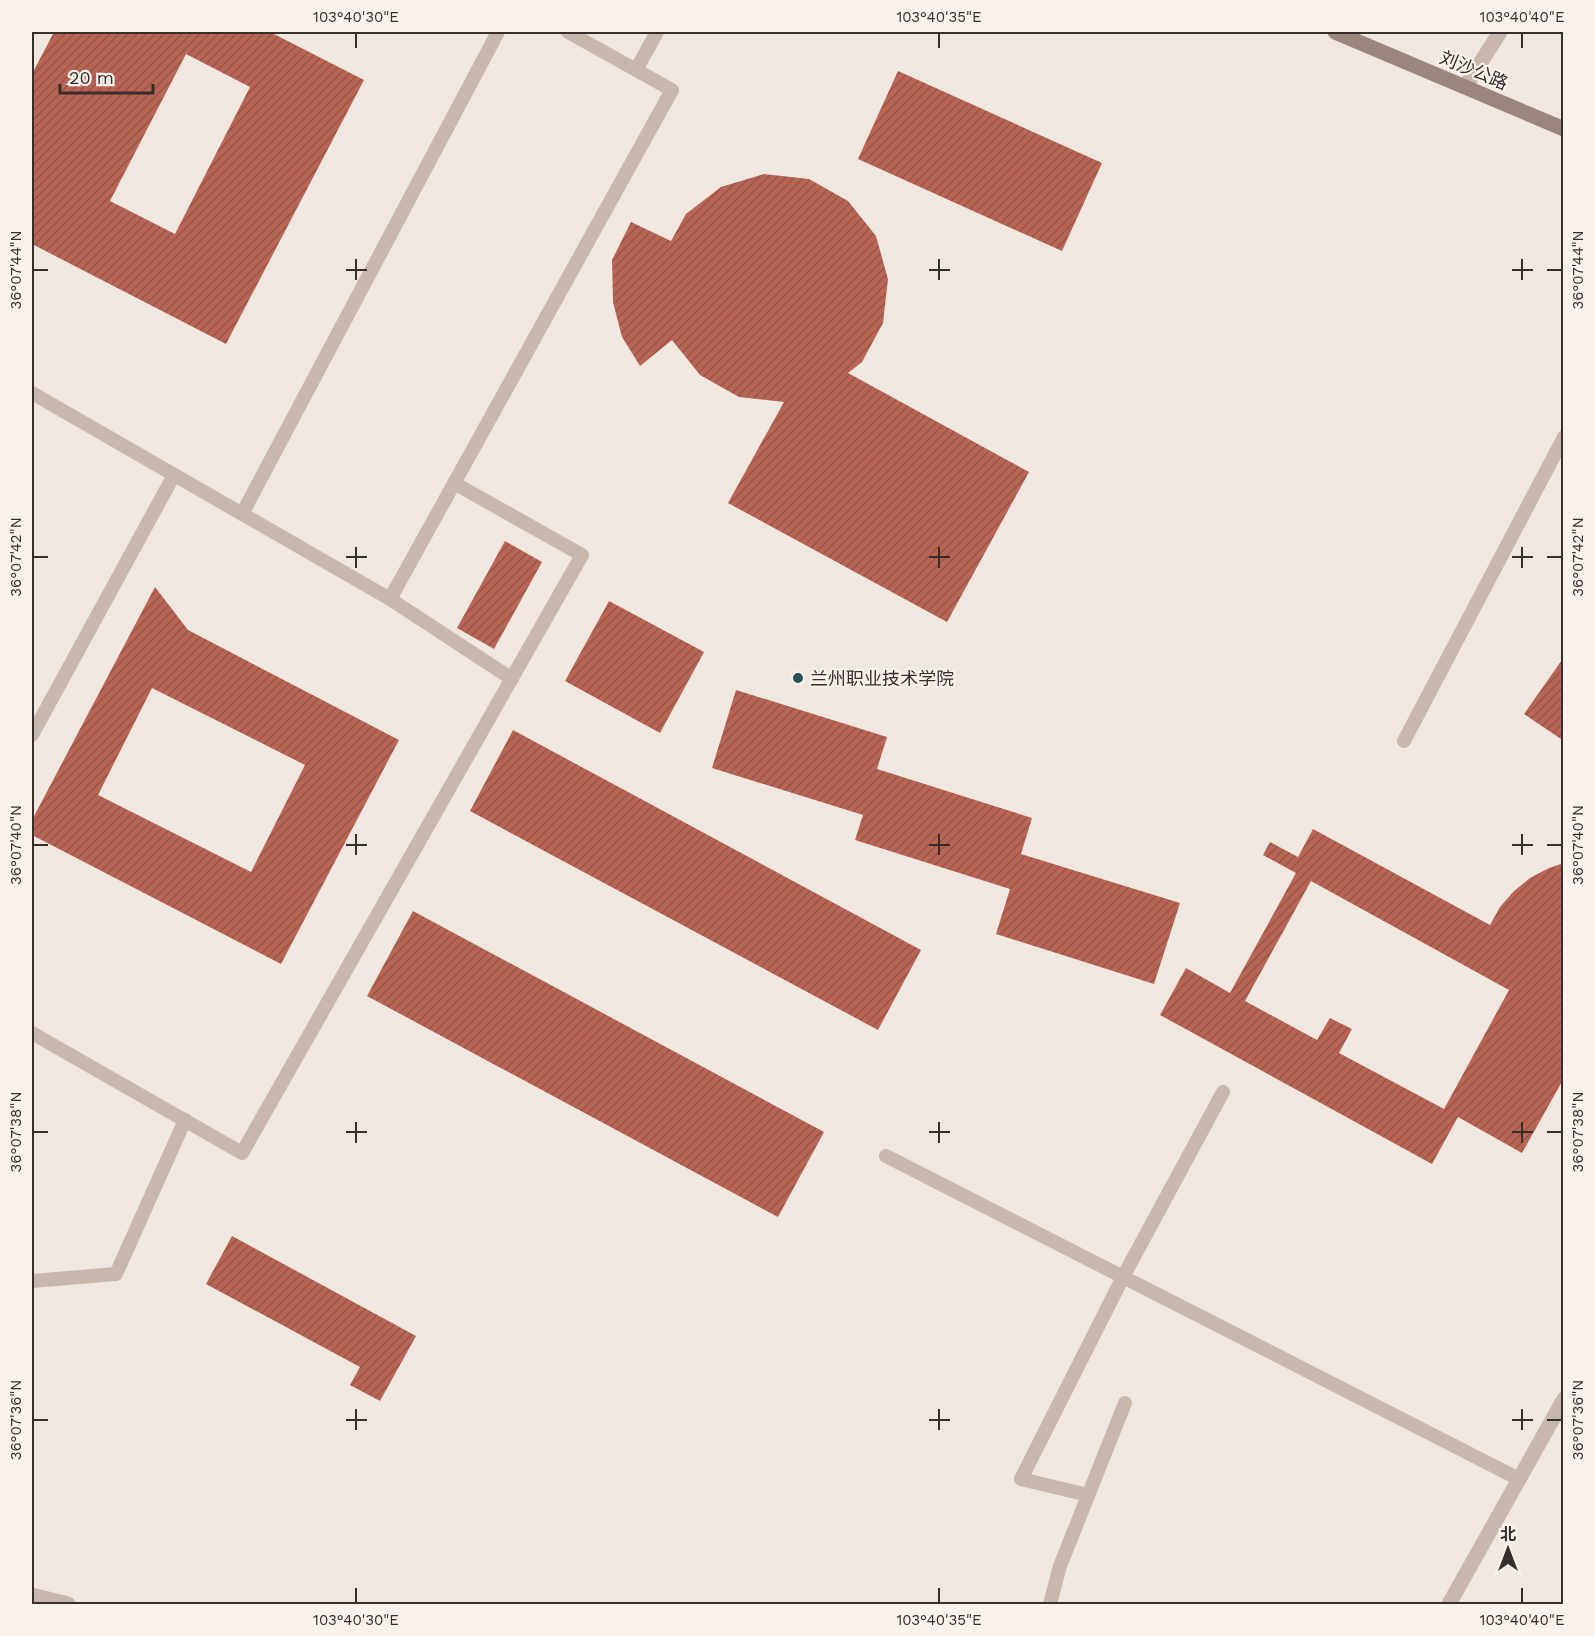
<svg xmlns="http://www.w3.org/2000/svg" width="1595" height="1636" viewBox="0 0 1595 1636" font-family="'Work Sans','Noto Sans SC',sans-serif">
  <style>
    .building { fill: url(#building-hatch); fill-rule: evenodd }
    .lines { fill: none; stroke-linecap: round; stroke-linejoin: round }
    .service { stroke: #c7b7ad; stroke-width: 14 }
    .minor { stroke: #c7b7ad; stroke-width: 15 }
    .secondary { stroke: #9b867e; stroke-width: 15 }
    .ticks { fill: none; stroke: #372d2b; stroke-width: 2 }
    .poi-dot { fill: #245453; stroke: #f8f1ec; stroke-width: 2 }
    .labels { text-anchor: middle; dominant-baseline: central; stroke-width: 4.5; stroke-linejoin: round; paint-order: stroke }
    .street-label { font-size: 18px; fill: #372d2b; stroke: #f8f1ec }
    .poi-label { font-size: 18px; fill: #372d2b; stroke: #f8f1ec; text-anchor: start }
    .neatline { fill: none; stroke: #372d2b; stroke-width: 2 }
    .ticks-label { font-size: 15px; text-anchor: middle; fill: #372d2b }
  </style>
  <defs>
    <pattern id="building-hatch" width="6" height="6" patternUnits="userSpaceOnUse" patternTransform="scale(1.5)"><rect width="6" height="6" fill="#b96555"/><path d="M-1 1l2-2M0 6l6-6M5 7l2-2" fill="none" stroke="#975447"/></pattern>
  </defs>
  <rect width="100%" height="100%" fill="#f0e7e0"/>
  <path class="building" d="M54,32h216l94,48 -138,264 -194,-100v-170zM186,54l64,33 -75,147 -65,-33z
    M898,71l204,92 -40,88 -204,-92z
    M764,174l45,5 39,22 28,35 12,43 -5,44 -21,39 -14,11 181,99 -82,150 -219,-119 56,-101 -45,-5 -39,-22 -28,-35 -32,26 -18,-29 -9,-35 -1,-42 19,-38 40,19 15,-27 35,-27z
    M505,541l37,21 -48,87 -37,-21z
    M155,587l33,43 211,110 -118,224 -249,-129v-15zM152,688l153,77 -54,107 -153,-77z
    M609,601l95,51 -44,81 -95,-52z
    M1564,657v84l-40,-27z
    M736,690l151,47 -10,32 155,49 -11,36 159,49 -26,81 -158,-50 14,-45 -155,-49 8,-25 -151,-47z
    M513,730l408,220 -43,80 -408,-219z
    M1313,829l177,96 10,-18 14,-16 16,-13 19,-10 15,-5v215l-42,75 -64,-36 -26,47 -272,-149 26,-47 44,25 66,-120 -33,-18 7,-13 28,15zM1311,881l198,109 -65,119 -105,-56 13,-24 -22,-11 -13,22 -72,-39z
    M413,911l411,221 -46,85 -411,-221z
    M232,1236l184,100 -36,65 -30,-16 10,-18 -154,-83z"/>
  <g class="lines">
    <path class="service" d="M636,70l21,-38
      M32,393l358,206 122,80
      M242,514l256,-482
      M390,599l282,-509 -104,-58
      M32,735l142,-260
      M1404,741l160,-304
      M32,1033l210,120 340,-598 -128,-72
      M886,1156l633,323
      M32,1281l84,-7 69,-154
      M1088,1495l-67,-16 102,-202 100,-185
      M1050,1604l10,-38 65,-163"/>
    <path class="minor" d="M1465,87l35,-55
      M32,1595l36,9
      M1449,1604l115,-205"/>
    <path class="secondary" d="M1335,32l229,97"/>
  </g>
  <path class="ticks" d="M356,33v15M939,33v15M1522,33v15M356,259v21M939,259v21M1522,259v21M33,270h15M346,270h21M929,270h21M1512,270h21M1547,270h15M356,547v21M939,547v21M1522,547v21M33,557h15M346,557h21M929,557h21M1512,557h21M1547,557h15M356,834v21M939,834v21M1522,834v21M33,845h15M346,845h21M929,845h21M1512,845h21M1547,845h15M356,1122v21M939,1122v21M1522,1122v21M33,1132h15M346,1132h21M929,1132h21M1512,1132h21M1547,1132h15M356,1409v21M939,1409v21M1522,1409v21M33,1420h15M346,1420h21M929,1420h21M1512,1420h21M1547,1420h15M356,1588v15M939,1588v15M1522,1588v15"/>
  <circle class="poi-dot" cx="798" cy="678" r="6"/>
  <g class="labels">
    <g class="street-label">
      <text transform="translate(1474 70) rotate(23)">刘沙公路</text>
    </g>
    <g class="poi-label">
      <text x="810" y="678">兰州职业技术学院</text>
    </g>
  </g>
  <rect width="1595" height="1636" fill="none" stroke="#f8f1ec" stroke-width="66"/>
  <g transform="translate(1508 1549)" stroke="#f8f1ec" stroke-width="4.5" paint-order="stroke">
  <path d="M0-4.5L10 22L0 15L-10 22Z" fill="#372d2b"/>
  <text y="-9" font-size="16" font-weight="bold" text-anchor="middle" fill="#372d2b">北</text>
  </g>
  <path d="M60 84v9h93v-9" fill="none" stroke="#372d2b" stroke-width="3"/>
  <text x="69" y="84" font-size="18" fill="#372d2b" stroke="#f8f1ec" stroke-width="4.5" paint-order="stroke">20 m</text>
  <rect x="33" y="33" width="1529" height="1570" class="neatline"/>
  <g class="ticks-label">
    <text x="356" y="22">103°40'30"E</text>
    <text x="939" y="22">103°40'35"E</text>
    <text x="1522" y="22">103°40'40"E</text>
    <text transform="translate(16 270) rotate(-90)" y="5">36°07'44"N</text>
    <text transform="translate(1578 270) rotate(-90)" y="5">36°07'44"N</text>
    <text transform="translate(16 557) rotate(-90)" y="5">36°07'42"N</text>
    <text transform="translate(1578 557) rotate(-90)" y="5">36°07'42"N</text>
    <text transform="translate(16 845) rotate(-90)" y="5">36°07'40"N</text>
    <text transform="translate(1578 845) rotate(-90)" y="5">36°07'40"N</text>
    <text transform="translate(16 1132) rotate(-90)" y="5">36°07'38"N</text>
    <text transform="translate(1578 1132) rotate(-90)" y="5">36°07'38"N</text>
    <text transform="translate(16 1420) rotate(-90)" y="5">36°07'36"N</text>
    <text transform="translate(1578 1420) rotate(-90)" y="5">36°07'36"N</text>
    <text x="356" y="1625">103°40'30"E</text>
    <text x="939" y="1625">103°40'35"E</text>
    <text x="1522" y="1625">103°40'40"E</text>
  </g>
</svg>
